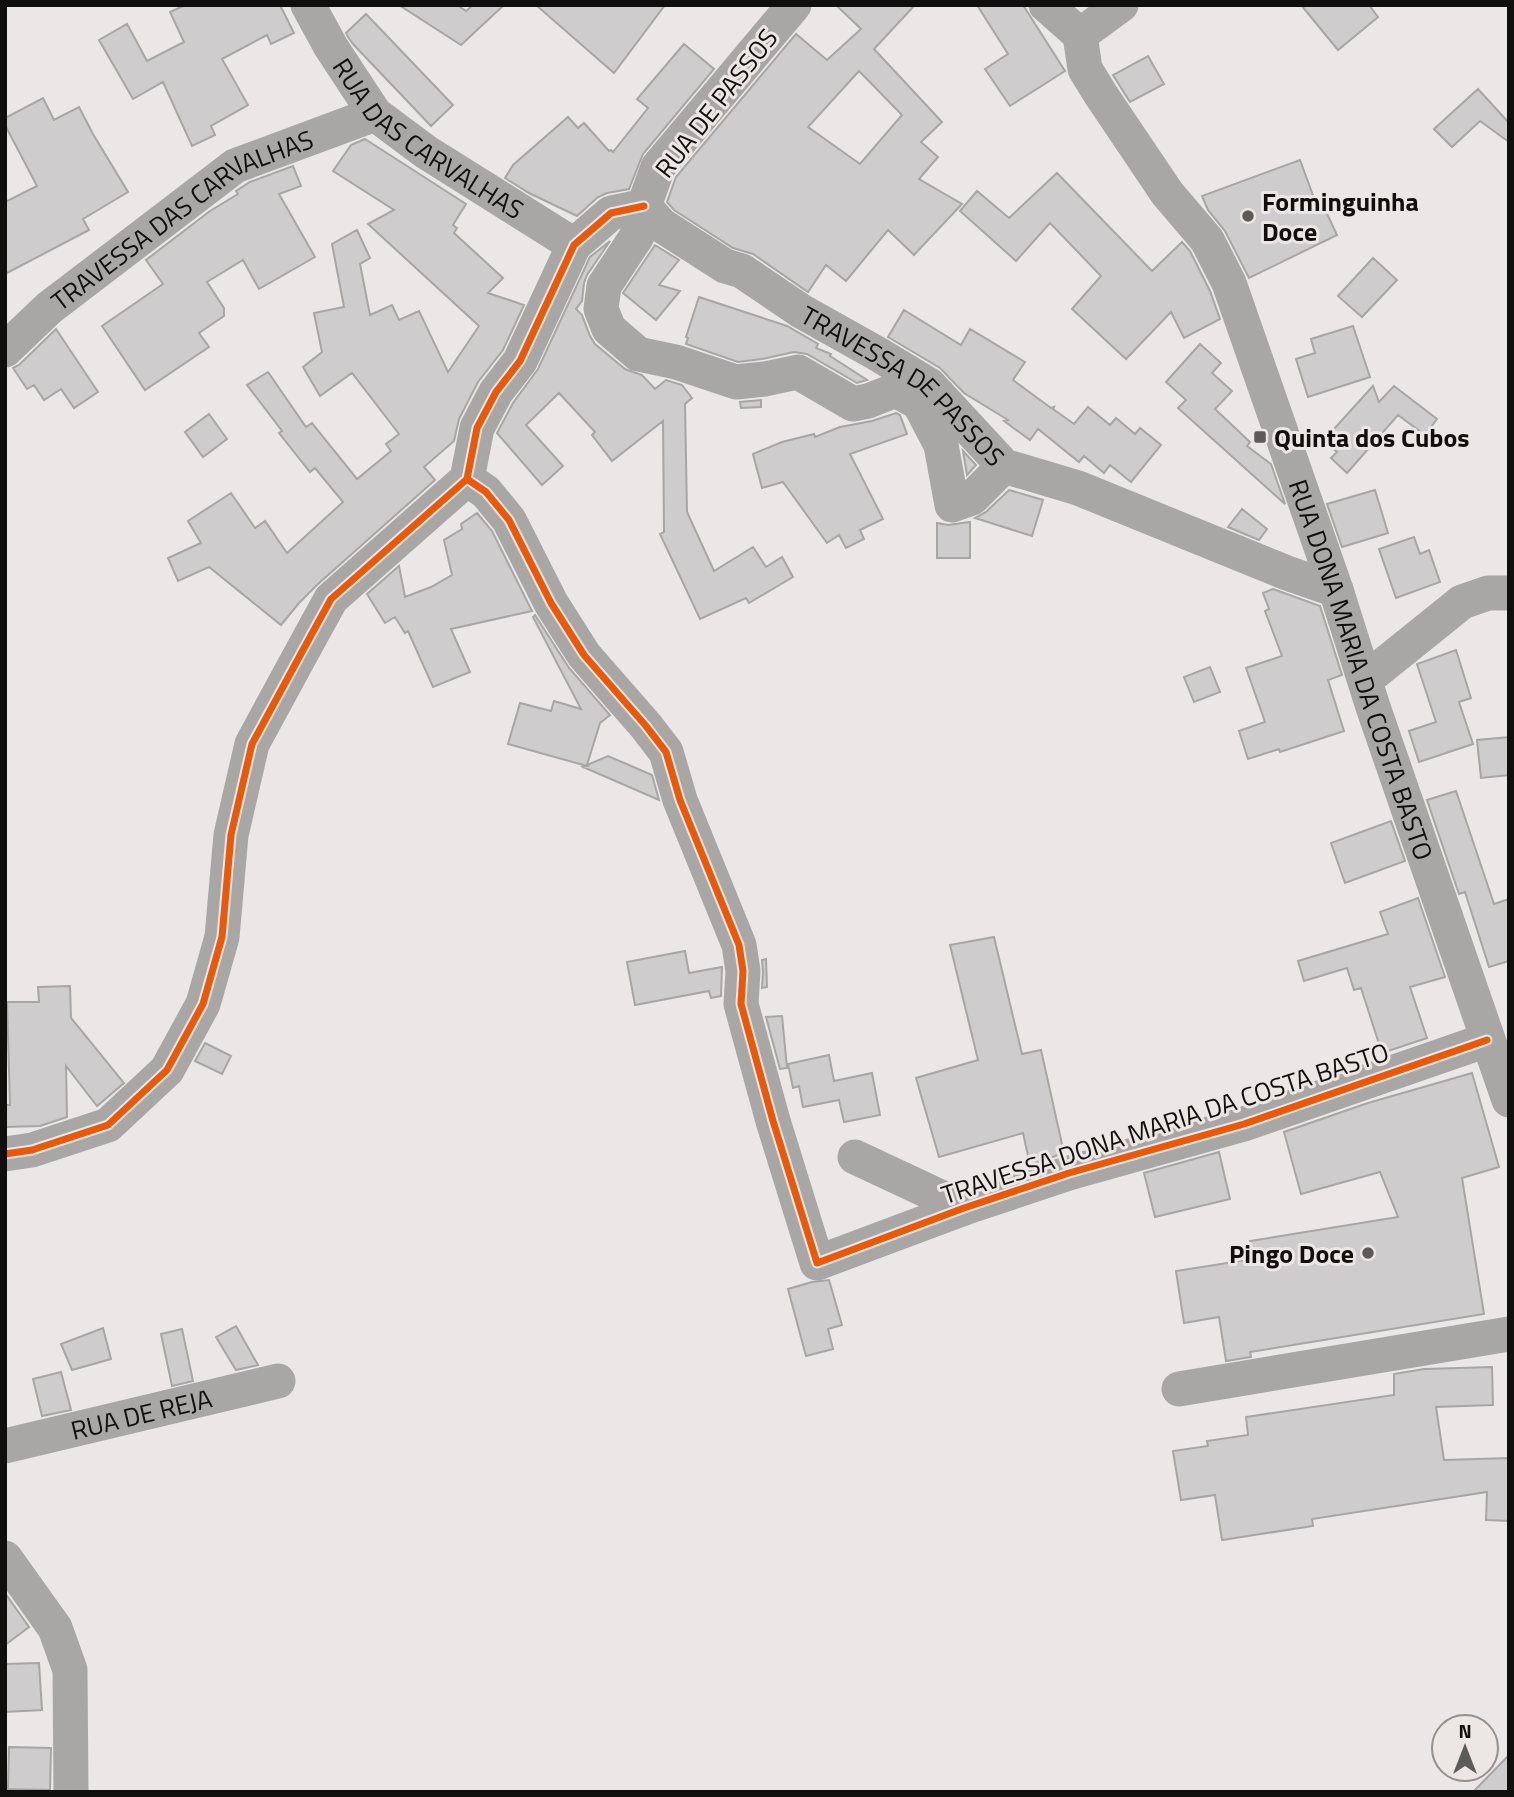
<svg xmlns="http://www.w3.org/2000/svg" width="1514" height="1797" viewBox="0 0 1514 1797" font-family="'Titillium Web',sans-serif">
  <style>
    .building { fill: #cecccc; stroke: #a8a6a5; stroke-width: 2; fill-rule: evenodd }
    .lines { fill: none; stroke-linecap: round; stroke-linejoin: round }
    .minor { stroke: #a9a6a6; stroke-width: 35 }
    .cycleway-casing { stroke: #ece6e4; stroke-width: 11 }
    .cycleway { stroke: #e8590c; stroke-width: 7 }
    .poi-dot { fill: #5d5b5a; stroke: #ece6e4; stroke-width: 2.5 }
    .labels { text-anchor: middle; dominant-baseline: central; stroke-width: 6; stroke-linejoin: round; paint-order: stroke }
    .street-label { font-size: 26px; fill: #110f0e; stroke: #ece6e4 }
    .poi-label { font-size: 26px; font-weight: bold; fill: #110f0e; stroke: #ece6e4; text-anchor: start }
  </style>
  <rect width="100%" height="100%" fill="#eae7e6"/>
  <path class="building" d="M185,5h95l14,28 -23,11 -4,-9 -45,24 26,46 -37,21 4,9 -23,11 -29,-64 -30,17 -34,-59 28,-16 20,37 37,-19 -14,-30z
    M399,5h58l9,6 7,-6h31l-43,40z
    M536,5h129l-51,68z
    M836,5h79l-41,44 68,73 -21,20 17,15 -19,22 43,25 -48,51 -26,-25 -42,51 -20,-16 -18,27 -55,-38 -20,-6 -59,-38 -7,-8 9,-25 120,-143 31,26 34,-31zM859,71l43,44 -42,49 -52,-37z
    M977,5h46l42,66 -55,35 -25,-37 23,-15z
    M1301,5h68l9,12 -40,33z
    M366,14l87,91 -22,21 -78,-82 -5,-7 -2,-4z
    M684,44l30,25 -71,85 -14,35 -22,4 -9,4 -21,19 -48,-23 -24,-15 8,-13 55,-48 10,11 6,-5 25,28 2,-1 2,2 35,-44 -11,-9z
    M1148,56l16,28 -34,18 -17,-27z
    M1478,89l31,34v19l-29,-21 -28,26 -18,-18z
    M43,98l11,22 25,-13 14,27 35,58 -45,27 6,11 -84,44v-72l32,-16 -32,-61v-7z
    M365,139l101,65 -13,21 4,3 -3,5 49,45 -15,15 36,12 -21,45 -25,32 -19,37 -5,22 -30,26 11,13 -117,104 -19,19 -18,22 -72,-58 -31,14 -10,-23 33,-15 -13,-22 43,-28 24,35 10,-7 22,32 56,-51 -28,-34 -5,4 -31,-39 3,-2 -35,-46 21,-13 38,55 6,-4 45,56 34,-28 -5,-7 13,-10 -47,-61 -32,23 -17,-29 19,-15 -8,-39 30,-6 -12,-63 25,-14 13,28 -10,6 10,51 22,-10 7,15 20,-9 29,61 31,-46 -111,-102 26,-14 -61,-39 18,-26z
    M1300,160l17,46 5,-3 15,32 -88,43 -24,-47 -17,-21 -6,-14z
    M293,166l8,20 -22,8 36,63 -56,32 -16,-29 -36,22 17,26v8l-25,17 10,14 -64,43 -43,-64 61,-42 -17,-24 64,-49 28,-17 -2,-3 14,-9z
    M1057,173l95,98 30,-29 8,9 20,40 10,28 -36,19 -13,-26 -45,47 -54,-50 29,-33 -51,-53 -34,38 -56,-50 17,-20 32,27z
    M610,241l-23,34 -3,8 -2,18 -6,8 6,6 8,21 5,8 30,25 17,6 13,14 11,-9 16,5 10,13 -7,6 2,108 27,59 39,-24 13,20 16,-10 11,20 -44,26 -3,-5 -46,21 -40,-85 4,-2 -1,-111 -51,40 -20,-26 3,-3 -36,-39 -33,32 37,41 -21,19 -45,-52 16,-30 25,-34 52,-112z
    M655,245l24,15 -20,25 21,6 -24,29 -33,-27z
    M1373,258l24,22 -35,37 -24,-21z
    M699,297l88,29 31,18 -2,4 15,6 -1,2 37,24 -10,3 -50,-29 -13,-2 -32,7 -24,3 -52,-18 2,-6 -2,-1z
    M904,310l57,35 9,-16 55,33 -12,18 38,28 3,-1 -1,2 21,15 14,-17 22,18 6,-7 19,16 5,-6 21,17 -30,37 -21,-17 -6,8 -20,-17 -5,6 -41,-33 -8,11 -26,-19 4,-1 -44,-27 -24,-25 -52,-31z
    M1353,326l17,51 -62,20 -12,-38 19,-6 -4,-14z
    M56,329l42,63 -24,16 -13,-19 -17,11 -10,-15 -7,4 -14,-21 6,-3z
    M1200,344l21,19 -9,10 20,18 -17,18 35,33 -3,4 24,18 14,40 -107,-96 8,-8 -20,-18z
    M1373,386l6,16 15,-16 43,33 -12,16 -27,-20 -51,58 -16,-15 6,-6 -13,-12z
    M761,400v7l-20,1 -1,-6z
    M896,413l4,2 7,19 -57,20 33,65 -23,11 4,9 -18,9 -7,-13 -12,8 -44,-61 -21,6 -9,-34 29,-12 32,-8 1,3 25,-10 32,-6z
    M209,414l18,25 -24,18 -18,-25z
    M963,451l13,14 -9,10z
    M1009,490l34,10 -11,36 -57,-18 11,-6z
    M1375,490l13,43 -46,14 -15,-43z
    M1242,509l25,20 -8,11 -31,-13z
    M477,513l15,18 40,80 -81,18 19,43 -37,15 -25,-56 -3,2 -10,-16 -10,6 -18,-29 32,-28 6,31 26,-10 21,-12 -8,-35 18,-11 -1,-5z
    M970,522v36h-33v-35l11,2z
    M1414,537l6,17 9,-4 11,32 -44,16 -17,-49z
    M1273,589l47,17 22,69 -14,5 16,51 -64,21 -1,-3 -31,10 -9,-28 26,-9 -19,-54 36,-12 -17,-45 4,-2 -6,-16z
    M535,615l34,53 41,47 -10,8 -13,42 21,-9 44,19 7,25 -76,-33 4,-1 -79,-22 12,-41 31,8 3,-10 27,8 -48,-92z
    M1456,650l15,48 -12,4 14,42 -54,18 -10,-31 27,-9 -19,-58z
    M1210,667l10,25 -26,10 -10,-25z
    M1509,737v38l-28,3 -4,-38z
    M1456,791l38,113 15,-5v62l-20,6 -24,-75 -6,2 -32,-94z
    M1391,821l14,40 -60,22 -14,-40z
    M1418,898l27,79 -35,10 17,51 -45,15 -21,-65 -7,2 -7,-22 -43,13 -6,-20 90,-27 -8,-22z
    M994,937l28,117 19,-4 23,103 -34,12 -7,-32 -84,24 -23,-79 62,-18 -28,-115z
    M685,951l4,22 33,-6 -1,29 -10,2 -2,-7 -74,14 -8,-43z
    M766,959l1,28 -5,1 1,-16 -1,-12z
    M70,986l1,32 53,65 -27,23 -31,-40 1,51 -27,9 -35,1v-22h5l-3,-103h32l-1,-15z
    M782,1016l5,52 -7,1 -14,-52z
    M205,1043l26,13 -9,18 -27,-13z
    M829,1055l5,26 38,-8 8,42 -36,7 -5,-22 -36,7 -4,-21 -6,2 -5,-24z
    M1472,1073l27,94 -37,11 22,136 -234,38 1,5 -25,4 -7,-44 -35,6 -8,-52 77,-12 -3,-18 148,-24 -18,-45 -79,22 -17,-62 84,-29z
    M1219,1152l11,47 -75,18 -11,-44z
    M829,1280l13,45 -14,4 5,20 -27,7 -18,-67 24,-7z
    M236,1326l22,39 -22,5 -20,-33z
    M103,1328l8,31 -39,11 -11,-26z
    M182,1329l11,52 -21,5 -11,-52z
    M1492,1367l1,38 -57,2 8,53 65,-2v63l-23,-1 1,-28 -175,27 1,7 -91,14 -7,-45 -34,5 -8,-49 35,-5 -1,-5 41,-6 -2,-18 148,-22v-21l30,-5z
    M61,1372l10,38 -29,6 -9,-37z
    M5,1593l24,34 -24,18z
    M39,1663l3,47 -37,2v-48z
    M9,1747l42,1 -1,42 -42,-1z
    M1509,1755v37h-36z"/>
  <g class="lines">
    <g class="minor">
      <path id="s1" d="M308,5l23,42 44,67 51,38 148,93"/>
      <path d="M794,5l-136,162 -14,39 -7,30 -33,50 -3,23 8,20 29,25 38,8 60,20 29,-3 33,-7 55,32 15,-3 28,-11 23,13 22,42 11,60 20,-7 32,-32"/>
      <path id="s2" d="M1046,5l34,30 5,34 16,26 66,98 40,47 22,43 107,307 37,117 136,393"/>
      <path d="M1080,35l41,-30"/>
      <path id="s3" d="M644,206l17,19 64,41 17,5 59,40 75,42 53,32 75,81 74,22 209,85 49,17"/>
      <path id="s4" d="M5,350l44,-42 186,-142 140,-52"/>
      <path d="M467,479l19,13 23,28 42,83 33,52 62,71 20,26 14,48 59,145 4,26 -2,33 32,117 44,142 147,-55 105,-35 175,-49 243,-84"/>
      <path d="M1365,680l97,-78 26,-9h21"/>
      <path d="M5,1154l27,-4 76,-25 59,-55 36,-66 19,-67 9,-102 21,-91 51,-94 28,-51 136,-120 10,-51 19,-36 24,-31 54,-116 37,-32 33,-7"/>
      <path d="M855,1157l109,51"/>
      <path d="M1179,1389l330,-55"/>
      <path id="s5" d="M5,1446l273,-65"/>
      <path d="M5,1558l50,70 15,42 1,122"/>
    </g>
    <defs>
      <path id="cycleway" d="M467,479l19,13 23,28 42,83 33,52 62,71 20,26 14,48 59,145 4,26 -2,33 32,117 44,142 147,-55 105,-35 175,-49 243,-84
        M5,1154l27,-4 76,-25 59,-55 36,-66 19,-67 9,-102 21,-91 51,-94 28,-51 136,-120 10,-51 19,-36 24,-31 54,-116 37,-32 33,-7"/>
    </defs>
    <use href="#cycleway" class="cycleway-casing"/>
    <use href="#cycleway" class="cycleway"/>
  </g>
  <g class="poi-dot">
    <circle cx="1248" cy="216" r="7"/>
    <rect x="1253" y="430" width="14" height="14" rx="3.5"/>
    <circle cx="1368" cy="1253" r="7"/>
  </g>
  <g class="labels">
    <g class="street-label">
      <text transform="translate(716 103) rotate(-52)">RUA DE PASSOS</text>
      <text stroke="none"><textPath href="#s1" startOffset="184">RUA DAS CARVALHAS</textPath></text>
      <text stroke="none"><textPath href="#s4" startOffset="222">TRAVESSA DAS CARVALHAS</textPath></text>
      <text stroke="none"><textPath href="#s3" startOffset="318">TRAVESSA DE PASSOS</textPath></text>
      <text stroke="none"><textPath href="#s2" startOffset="747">RUA DONA MARIA DA COSTA BASTO</textPath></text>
      <text transform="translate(1165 1123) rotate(-18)">TRAVESSA DONA MARIA DA COSTA BASTO</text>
      <text stroke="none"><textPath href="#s5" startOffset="140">RUA DE REJA</textPath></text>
    </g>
    <g class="poi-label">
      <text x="1262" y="201">Forminguinha<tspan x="1262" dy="30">Doce</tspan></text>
      <text x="1274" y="437">Quinta dos Cubos</text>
      <text x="1354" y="1253" text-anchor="end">Pingo Doce</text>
    </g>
  </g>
  <rect width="1514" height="1797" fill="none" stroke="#110f0e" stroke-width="14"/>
  <g transform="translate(1465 1748)"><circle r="33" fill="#ece6e4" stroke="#94908e" stroke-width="2"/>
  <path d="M0-5L12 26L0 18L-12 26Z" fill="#5d5b5a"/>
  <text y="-10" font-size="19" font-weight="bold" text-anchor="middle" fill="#110f0e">N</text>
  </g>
</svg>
